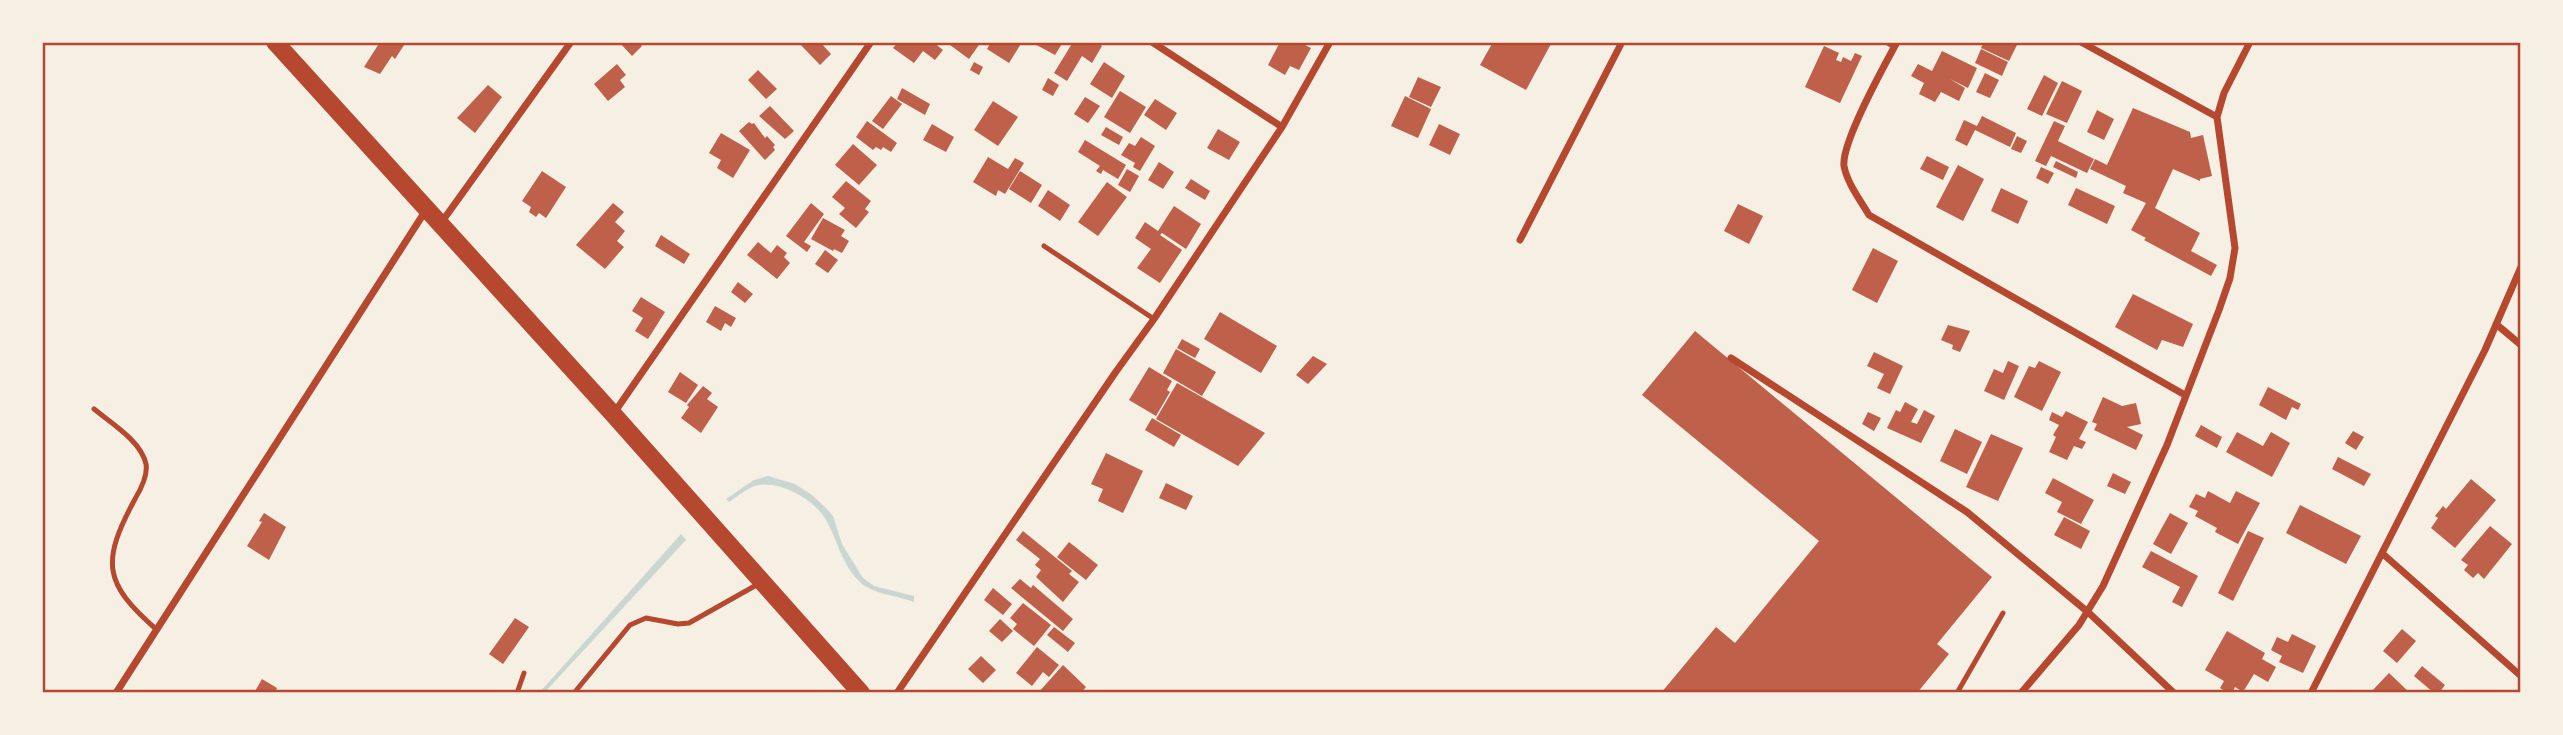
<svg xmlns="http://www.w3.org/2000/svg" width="2563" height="735" viewBox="0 0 2563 735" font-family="Karla,sans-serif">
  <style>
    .water { fill: #c9d6d2 }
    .building { fill: #bf614a }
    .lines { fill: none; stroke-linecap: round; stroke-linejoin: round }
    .service { stroke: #b5482f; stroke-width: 5 }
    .minor { stroke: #b5482f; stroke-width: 7 }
    .trunk { stroke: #b5482f; stroke-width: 18 }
    .neatline { fill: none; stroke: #b5482f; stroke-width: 2.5 }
  </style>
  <rect width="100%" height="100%" fill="#f6efe4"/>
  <path class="water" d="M768,476l27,8 17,11 14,13 7,8 9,28 21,34 11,8 40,10v6c-18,-7 -41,-7 -55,-21 -18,-18 -21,-40 -33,-61 -11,-21 -51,-43 -74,-33 -8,4 -16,10 -23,15l-3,-3 28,-19z
    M681,534l5,6 -142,153h-5z"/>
  <path class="building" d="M380,42h26l-11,17 -3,-3 -12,18 -16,-7z
    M619,42h19l4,4 -10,10z
    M798,42h22l11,12 -11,11z
    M898,42h35l10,8 -8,10 -12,-9 -9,12 -21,-15z
    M946,42h35l-12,17z
    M991,42h31l-13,21 -22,-14z
    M1031,42h32l-8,13z
    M1073,42h23l6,4 -10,17 -10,-7 -15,25 -13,-8z
    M1280,42h19l12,6 -12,22 -9,-4 -5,9 -17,-10z
    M1493,42h59l-26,48 -46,-25z
    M1984,42h31l3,1 -9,18 -28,-13z
    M1824,46l15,7 -3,7 5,2 2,-5 8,4 4,-8 7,3 -22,47 -35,-16z
    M1981,49l27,13 -6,14 -27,-13z
    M1942,51l35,17 -9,20 -18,-9 15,9 -6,13 -18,-9 -6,10 -16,-8 5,-11 -13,-7 7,-12 14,7z
    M974,62l9,5 -4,8 -9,-5z
    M1104,62l21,14 -13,22 -22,-14z
    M617,64l9,11 -6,5 5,7 -17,14 -14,-17z
    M758,70l19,19 -11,10 -18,-19z
    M1985,73l14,7 -9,18 -14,-6z
    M2044,75l14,8 -16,33 -15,-7z
    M1418,77l23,10 -10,20 -22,-10z
    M1048,78l11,7 -6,11 -11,-6z
    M2062,81l20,10 -15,32 -21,-9z
    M488,85l14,12 -27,36 -18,-15z
    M902,88l28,16 -5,11 -28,-16z
    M1120,91l26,16 -16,26 -26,-16z
    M891,96l11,8 -19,25 -11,-8z
    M1405,96l26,13 -13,29 -27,-12z
    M1085,97l15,9 -12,17 -14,-9z
    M1155,99l22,14 -11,17 -22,-15z
    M993,101l25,16 -20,29 -24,-16z
    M770,106l24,25 -9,8 -26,-23z
    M2133,108l57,24 1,6 12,-3 9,41 -12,3v2l-27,-12 -18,39 45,25 -9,18 26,14 -6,11 -67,-36 2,-2 -15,-8 15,-27 -23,-10 3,-7 -36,-17 5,-10 12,6z
    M2097,110l17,9 -10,21 -17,-8z
    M1982,116l34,17 -6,14 -35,-17 -8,16 -12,-6 9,-20 13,6z
    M867,121l30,22 -6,9 -8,-5 -2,3 -5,-3 -3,3 -17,-13z
    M2054,121l11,5 -7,15 36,18 -7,14 -36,-17 -5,10 -11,-5z
    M749,122l3,2 2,-1 11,15 2,-2 8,9 -2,2 2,3 -10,10 -26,-29z
    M932,124l22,13 -8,15 -23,-12z
    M1439,124l21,10 -10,21 -21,-10z
    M1106,127l17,10 -4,8 -18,-10z
    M1218,129l22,13 -11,18 -22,-12z
    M721,133l29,17 -17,28 -16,-10 4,-8 -12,-7z
    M2017,136l10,5 -6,12 -10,-4z
    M1141,137l14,9 -15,25 -7,-4 2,-4 -14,-8 8,-12 6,3z
    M1085,140l41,25 -8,14 -15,-9 -2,4 -5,-3 4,-5 -22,-14z
    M853,144l24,21 -18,20 -24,-20z
    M1927,156l22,11 -6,13 -23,-11z
    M988,157l20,12 7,-11 9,5 -19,31 -7,-4 -2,6 -23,-14z
    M2056,161l22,11 -2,6 -23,-11z
    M1159,162l15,10 -11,17 -15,-9z
    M1958,165l26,14 -21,42 -27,-14z
    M2041,167l13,6 -6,11 -12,-6z
    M1127,169l12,7 -9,16 -12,-7z
    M542,171l24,16 -20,31 -7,-5 -3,4 -7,-5 2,-5 -9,-6z
    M1020,171l22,14 -11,18 -22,-14z
    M1191,179l19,12 -5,9 -20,-12z
    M846,181l25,20 -6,8 4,3 -13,16 -17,-14 6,-6 -13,-11z
    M1107,182l20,15 -29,39 -20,-14z
    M2001,188l27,13 -10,23 -27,-13z
    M2076,188l39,18 -8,18 -39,-19z
    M1048,190l22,15 -10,16 -22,-15z
    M613,203l11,9 -9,10 10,9 -8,10 7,6 -19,22 -29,-24z
    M811,203l13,11 -20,28 7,4 -4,6 -21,-16z
    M1738,204l25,12 -14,28 -25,-13z
    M1174,206l27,18 -15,25 -24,-16 -2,2 22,15 -22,33 -23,-15 14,-19 -16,-11 10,-16 13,9z
    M823,218l22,12 -4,6 8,5 -7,12 -8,-4 -1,2 -22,-12z
    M661,235l29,19 -6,10 -29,-18z
    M758,242l13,11 6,-8 10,8 -3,4 6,6 -13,16 -30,-24z
    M1873,248l25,13 -21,42 -25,-13z
    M825,250l13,10 -10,13 -13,-9z
    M738,282l15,12 -8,9 -14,-11z
    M2133,294l60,30 -10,23 -21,-7 -5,10 -42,-23z
    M641,297l24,15 -17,27 -13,-8 8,-13 -11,-7z
    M715,306l21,12 -5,9 -6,-4 -4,8 -15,-9z
    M1220,312l57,34 -16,27 -57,-34z
    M1948,325l22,6 -10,21 -8,-3 1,-4 -12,-5z
    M1695,331l297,246 -55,67 12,10 -32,39h-256l55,-66 19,16 84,-102 -177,-146z
    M1182,339l18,10 -5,9 -18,-10z
    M1176,349l40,23 -14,24 -39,-23z
    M1874,352l29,14 -13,28 -13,-6 7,-14 -17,-8z
    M1313,356l14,8 -19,20 -12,-9z
    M2008,361l11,5 -15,34 -20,-9 10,-22 9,4z
    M2039,361l22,11 -19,39 -28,-14 15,-31 6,2z
    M1149,367l23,14 -5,9 3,2 -14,24 -27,-16z
    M680,372l18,13 -12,18 -18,-11z
    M1177,383l88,50 -27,33 -82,-47z
    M703,386l9,7 -5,6 11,8 -17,26 -20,-15 8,-11 -2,-2z
    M2268,387l33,17 -3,6 -6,-3 -6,13 -27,-15z
    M2103,397l19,9 14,-3 5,21 -14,3 16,8 -7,15 -42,-20 3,-6 -5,-2z
    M1905,402l13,7 -7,13 6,2 7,-14 11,6 -14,27 -34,-15 9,-18 4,2z
    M2066,411l22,11 -9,17 7,3 -4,7 -8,-3 -7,14 -18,-8 7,-15 -3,-2 6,-10 -10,-5 3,-8 10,5z
    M1868,412l13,6 -7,13 -12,-7z
    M1152,418l29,17 -7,12 -29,-17z
    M2201,425l21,12 -5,11 -22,-12z
    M1955,429l27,13 -15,32 -27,-13z
    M2353,431l11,6 -8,13 -11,-7z
    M2237,432l26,14 8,-14 19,11 -18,34 -46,-25z
    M1991,434l32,14 -25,53 -32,-14z
    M1106,453l37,18 -20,42 -25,-12 5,-12 -12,-5z
    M2338,457l33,17 -7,12 -32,-17z
    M2113,473l18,9 -6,12 -18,-8z
    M2053,478l41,22 -13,24 -24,-12 5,-10 -17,-9z
    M2471,479l25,21 -41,48 -24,-20 7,-10 -3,-2 8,-10 3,3z
    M1166,483l27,13 -7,14 -27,-12z
    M2208,491l22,12 6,-12 24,12 -22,41 -23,-12 2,-4 -22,-12 3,-5 -9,-4 7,-13 9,4z
    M2300,505l61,31 -15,28 -60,-31z
    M264,513l22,14 -17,33 -22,-14 15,-24 -3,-1z
    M2170,513l18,10 -17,31 -18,-10z
    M2064,517l26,14 -9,18 -27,-14z
    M2490,526l22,18 -28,35 -6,-6 -5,5 -9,-8 4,-5 -7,-5z
    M1023,531l49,40 -3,3 10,8 -16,20 -27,-25 5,-7 -6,-5 5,-6 -24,-19z
    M2248,531l16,7 -31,63 -15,-8z
    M1069,542l29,23 -12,15 -29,-23z
    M2151,551l47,25 -16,31 -10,-5 8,-15 -38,-20z
    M1020,579l11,9 2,-3 40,34 -10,12 -52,-43z
    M993,588l19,16 -9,11 -19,-15z
    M1023,603l28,22 -17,21 -21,-17 4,-5 -7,-6z
    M515,618l14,9 -26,37 -14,-10z
    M1000,619l13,12 -11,11 -13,-11z
    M1054,627l21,16 -7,9 -21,-17z
    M2402,629l14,12 -19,22 -14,-12z
    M2227,631l38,22 -3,6 14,8 -8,15 -14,-8 -11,18 -8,-5 -3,6h-4l-8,-5 4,-7 -19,-11z
    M2292,634l24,12 -13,27 -24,-11 3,-6 -11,-6 6,-13 11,5z
    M1037,647l22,18 -10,12 -6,-5 -11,14 -16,-13z
    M981,656l15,14 -13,13 -15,-14z
    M1063,665l23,22 -5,6h-43z
    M2422,666l23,19 -6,8h-5l-20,-17z
    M2389,673l21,20h-40z
    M262,679l15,9 -2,5h-21z"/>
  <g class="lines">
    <path class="service" d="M1886,42l8,5
      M1044,246l110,73
      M94,409c17,14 47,32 52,55 2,12 -5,25 -11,35 -34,63 -32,84 22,131
      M517,693l7,-20
      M574,693l56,-68 16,-7 32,6 11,-1 71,-40
      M1957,693l46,-80"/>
    <path class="minor" d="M1152,42l130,85
      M1897,42c-13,24 -56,101 -53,124 3,17 17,35 25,49l316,180
      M2081,42l136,75
      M441,223l130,-181
      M1520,240l102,-198
      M2496,324l25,21
      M1731,358l236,154 122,101 85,80
      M614,413l257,-371
      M2383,554l138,122
      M116,693l310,-483
      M897,693l218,-320 39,-54 128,-192 48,-85
      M2021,693l58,-68 24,-39 64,-141 52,-135 11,-32 5,-30 -18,-131 7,-24 26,-51
      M2311,693l174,-343 36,-83"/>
    <path class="trunk" d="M275,42l338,372 248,279"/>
  </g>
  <rect width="2563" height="735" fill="none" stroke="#f6efe4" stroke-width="88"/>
  <rect x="44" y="44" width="2475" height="647" class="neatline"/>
</svg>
